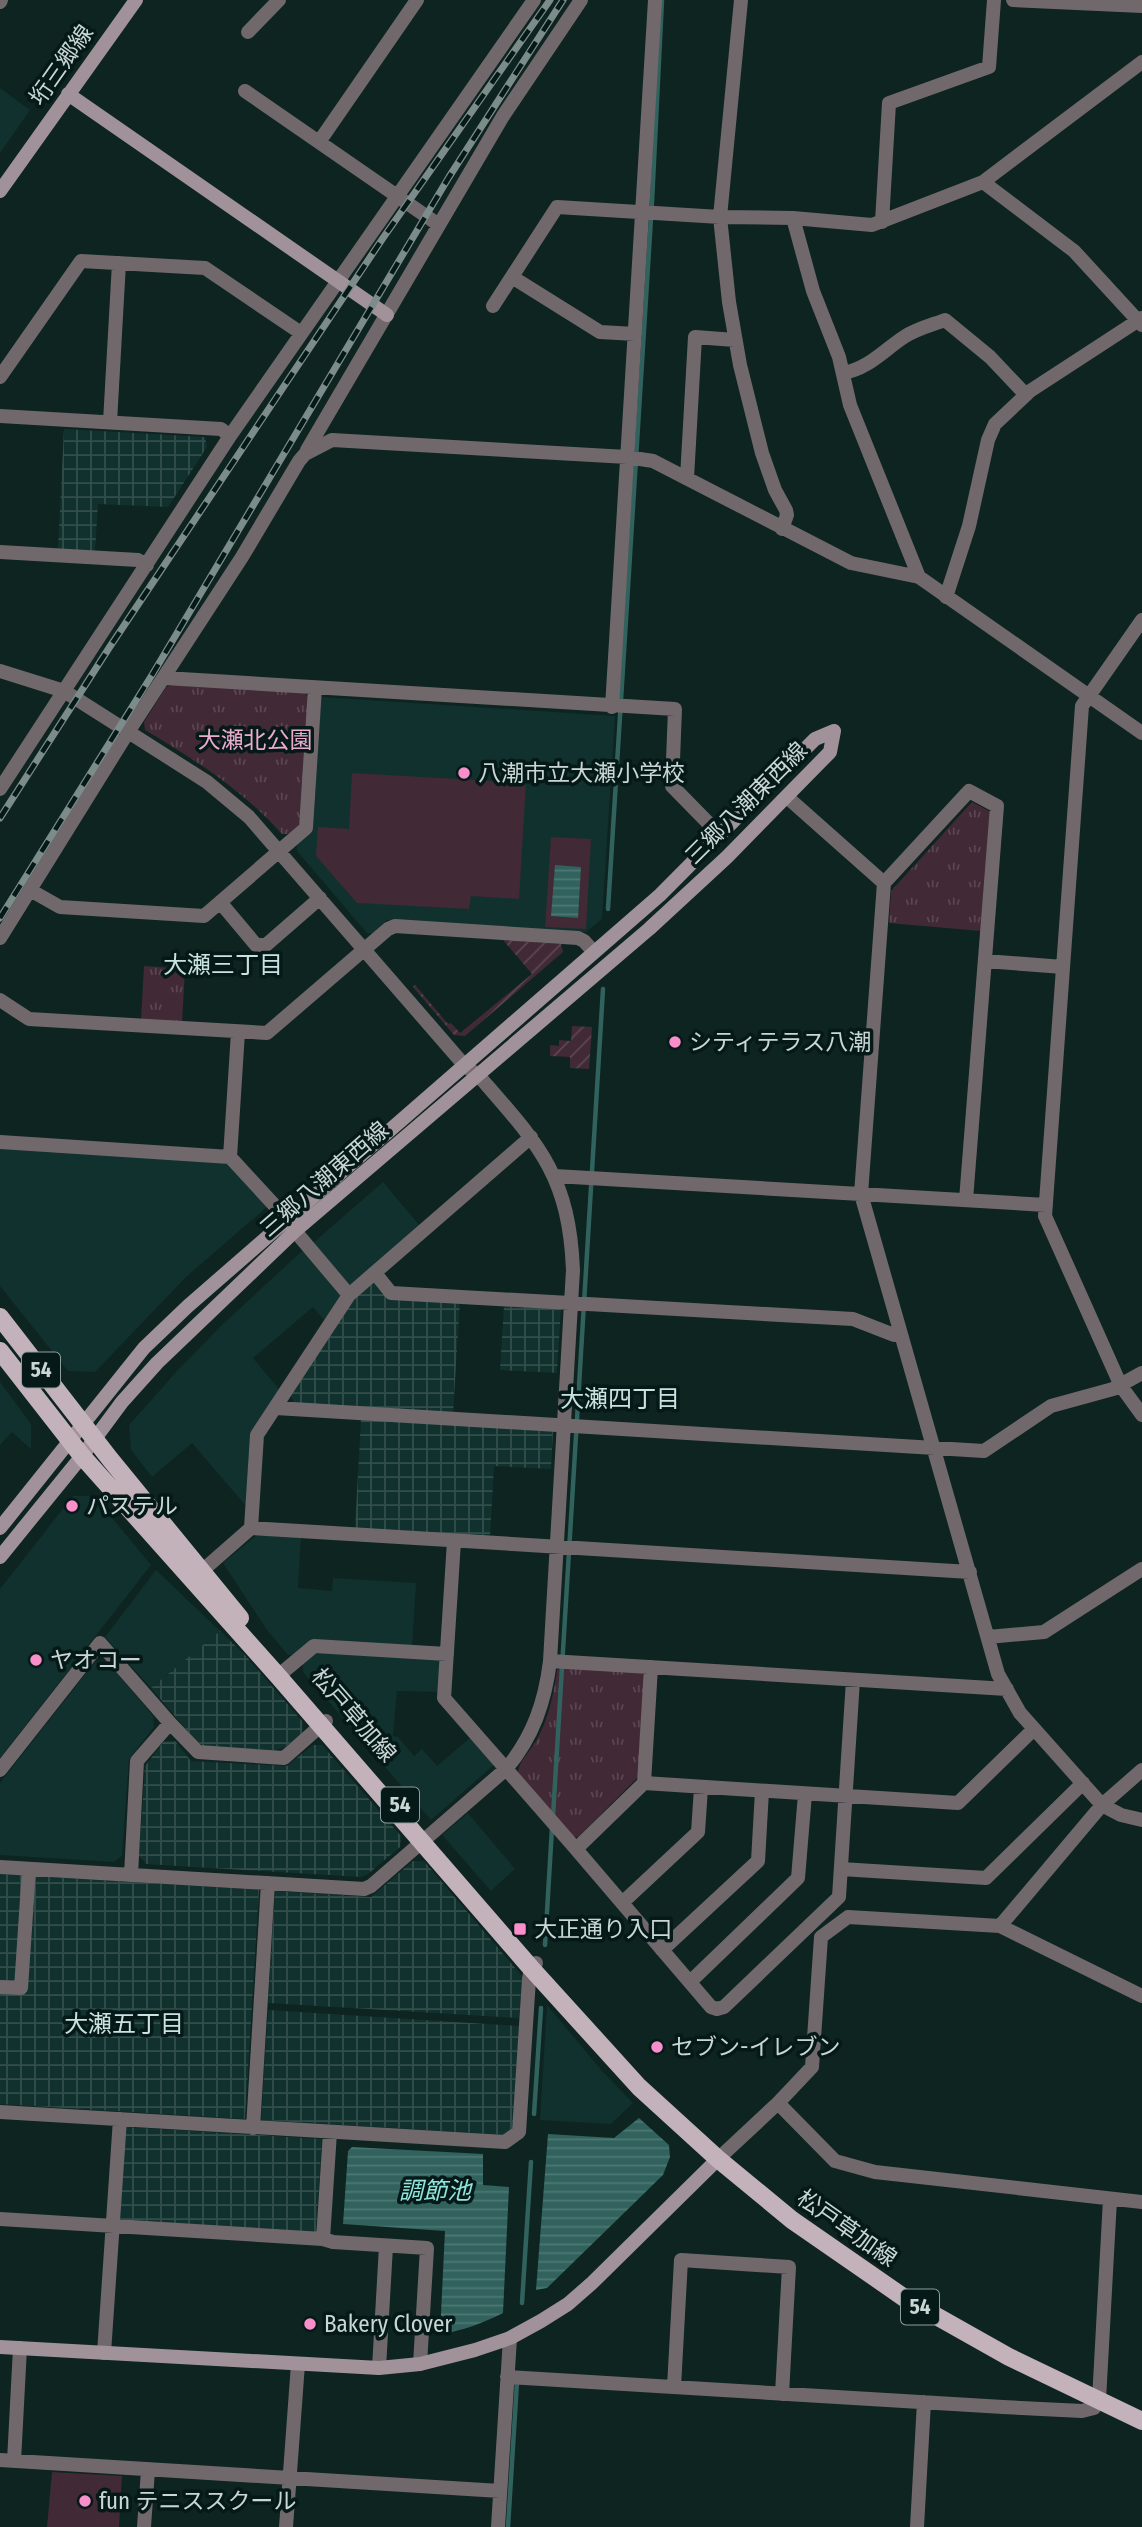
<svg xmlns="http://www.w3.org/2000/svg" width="1142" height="2527" viewBox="0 0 1142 2527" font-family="'Fira Sans Condensed','Noto Sans JP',sans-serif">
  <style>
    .built { fill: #11312e }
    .industrial { fill: url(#industrial-grid) }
    .grass { fill: url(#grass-tufts) }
    .garden { fill: url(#garden-furrows) }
    .pitch { fill: #412936 }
    .water { fill: url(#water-rules) }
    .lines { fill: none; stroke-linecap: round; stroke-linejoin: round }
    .stream { stroke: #31625d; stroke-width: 4.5 }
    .street { stroke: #71686c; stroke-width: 14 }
    .secondary { stroke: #a09298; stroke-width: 14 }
    .primary { stroke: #c4b2bb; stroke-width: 18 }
    .rail-casing { stroke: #7c8c8a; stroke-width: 7 }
    .rail { stroke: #051a18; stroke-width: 4.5; stroke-dasharray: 13; stroke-linecap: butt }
    .poi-dot { fill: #f98fca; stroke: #051a18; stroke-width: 2.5 }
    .labels { text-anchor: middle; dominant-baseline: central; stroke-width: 7; stroke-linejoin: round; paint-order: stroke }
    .shield { fill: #051a18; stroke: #8e9e9c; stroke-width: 2 }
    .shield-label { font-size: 21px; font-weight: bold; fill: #c9d6d4 }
    .street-label { font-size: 23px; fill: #c9d6d4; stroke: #051a18 }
    .park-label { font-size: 23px; fill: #ebaccd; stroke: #051a18 }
    .poi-label { font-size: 23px; fill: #c9d6d4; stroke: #051a18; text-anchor: start }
    .neighbourhood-label { font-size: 24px; fill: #c8e2df; stroke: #051a18 }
    .water-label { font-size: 24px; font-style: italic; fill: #91e6dd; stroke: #051a18 }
  </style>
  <defs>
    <pattern id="industrial-grid" width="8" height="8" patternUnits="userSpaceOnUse" patternTransform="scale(1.75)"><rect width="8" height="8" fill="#11312e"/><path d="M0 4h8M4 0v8" fill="none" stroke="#324e4b"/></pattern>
    <pattern id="grass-tufts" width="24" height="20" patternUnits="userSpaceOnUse" patternTransform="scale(1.75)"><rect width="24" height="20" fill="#412936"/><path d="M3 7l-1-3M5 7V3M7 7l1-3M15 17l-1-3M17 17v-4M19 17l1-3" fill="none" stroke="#5b4752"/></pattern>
    <pattern id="garden-furrows" width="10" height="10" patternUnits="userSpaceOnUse" patternTransform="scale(1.75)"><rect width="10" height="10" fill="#412936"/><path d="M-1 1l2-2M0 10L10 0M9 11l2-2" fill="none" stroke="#5b4752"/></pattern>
    <pattern id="water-rules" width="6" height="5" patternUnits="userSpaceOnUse" patternTransform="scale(1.75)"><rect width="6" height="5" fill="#31625d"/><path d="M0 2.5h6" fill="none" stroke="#4e7873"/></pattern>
  </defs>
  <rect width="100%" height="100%" fill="#0e2421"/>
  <path class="built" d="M0,88l30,22 -30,43z
    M321,697l294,19 -13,203 -16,13 -199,-12 -14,13h-6l-70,-82v-6l16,-15z
    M0,1148l228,15 39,44 -80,69 -92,96 -27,-1 -68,-85z
    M383,1182l37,44 -70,60 -37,-43z
    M303,1250l39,45 -17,26 -12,-14 -60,51 26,31 -29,44 -4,73 -54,-63 -40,34 -21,-27 -2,-25 48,-54 46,-47z
    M0,1382l31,42v25l-19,-17 -12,13z
    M73,1496h21l57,69 -151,193v-169z
    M257,1535l44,3 -3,50 34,3 1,-13 83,5 -4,64 -124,8 -21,-25 -44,-67z
    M156,1570l64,61 -69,57 -46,-51z
    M316,1653l125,7 -2,32 -42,-1 -4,45 5,1 16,19 8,-7 15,17 33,-28 24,27 -63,55 -128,-148v-9z
    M106,1660l47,56 1,11 -25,32 -7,97 -8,6 -114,-7v-72l95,-121z
    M468,1813l47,56 -24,22 -49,-56z
    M547,2005l55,66 31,32 -22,21 -71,-4z"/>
  <path class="industrial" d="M64,429l141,8 2,10 -39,60 -70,-3 -3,48 -37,-2z
    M374,1282l86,20 -7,111 -159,-10 -3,-8 62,-96z
    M504,1305l57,3 -4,65 -57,-3z
    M361,1419l192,12 -2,38 -57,-3 -4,71 -135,-8z
    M220,1631l24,23 59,68 -1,11 -17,14 -10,3 -70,-3 -8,-5 -46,-54z
    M164,1741h11l16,20 96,5 26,-21h9l79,91 -1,11 -32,27 -7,3 -215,-13 -7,-8 6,-90z
    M413,1861h11l98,115 -3,42 -251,-15 7,-112 96,6z
    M0,1874l23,1 -7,107h-16z
    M34,1876l225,14 -14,229 -245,-15v-112l27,2z
    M268,2010l251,16 -7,109 -251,-15z
    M126,2127l196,12 -6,93 -196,-12z"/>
  <path class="grass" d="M174,684l130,8 4,5 -7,123 -3,6 -10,8h-6c-39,-44 -87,-74 -137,-104l-1,-8 22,-35z
    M972,802l19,10 -10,119 -92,-8 2,-32z
    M144,966l41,3 -3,54 -41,-3z
    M561,1667l79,4 4,5 -6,101 -60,60h-6l-54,-62c0,-14 12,-23 18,-34 12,-21 18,-47 21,-71z"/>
  <path class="garden" d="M503,940l58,4 2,8 -98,84 -11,-1 -41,-48 2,-2 33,39 3,-1 9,10 72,-59z
    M572,1026l20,1 -3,42 -19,-1v-11l-20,-1v-11l9,1v-6l12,1z"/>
  <path class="pitch" d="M352,773l174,10 -7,116 -48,-3 -2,13 -112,-6 -41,-47 2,-29 31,2z
    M551,837l40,2 -5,90 -41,-2z
    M52,2472l70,4 -3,51h-72z"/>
  <path class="water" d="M555,865l26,2 -3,51 -27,-2z
    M639,2118l30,27 1,12 -7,18 -116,113 -11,2 12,-156 66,4z
    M352,2147l131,7v31l26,2 -6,126c-20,10 -41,18 -63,21l5,-103 -102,-7 5,-73z"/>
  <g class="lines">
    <path class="stream" d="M608,909l44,-707 10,-202
      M553,1816l50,-827
      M545,1945l7,-117
      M534,2114l7,-106
      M522,2303l9,-141
      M508,2527l9,-145"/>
    <path class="street" d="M741,0l-21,217 9,85 11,63 22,88 13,37 11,20 1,5 -5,14
      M1013,0l129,6
      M0,2l1,-2
      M248,32l31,-32
      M245,91l194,134
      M319,142l98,-142
      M983,182l91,69 68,74
      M793,218l20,73 26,66 11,48 69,172
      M882,222l7,-119 100,-36 5,-67
      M512,277l88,55 35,2
      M493,306l64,-99 163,10 73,1 79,7 111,-43 159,-120
      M843,373c25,-4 41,-23 61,-36 12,-8 28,-12 41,-17l45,37 36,38
      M0,377l81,-116 124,7 96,65
      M0,416l221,13 9,7
      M110,422l9,-159
      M307,450l196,-334 78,-116
      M687,478l8,-141 40,3
      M0,552l138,8 9,5
      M946,597l23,-71 19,-86 7,-16 35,-33 112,-73
      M1142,620l-60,86 -37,510 76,170 21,29
      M0,671l64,20 143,91 42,35 216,249 13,9c60,69 91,99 95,195l-23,391c-5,41 -17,76 -44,108l-135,117 -7,3 -364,-22
      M165,678l510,31 -3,77 49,50
      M612,707l43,-707
      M0,789l230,-353 304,-436
      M787,797l97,86 -23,311 137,480 22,39 82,92 19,10 21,5
      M884,883l85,-92 28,15 -31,394
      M30,890l30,17 144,9 102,-88 9,-140
      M220,902l36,43h10l54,-47
      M0,938l128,-206 114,-175 57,-96 6,-7 27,-14 295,17 26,4 198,102 68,14 223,156
      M985,961l78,6
      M0,1000l29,19 238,14 121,-104 7,-3 183,12 6,3 9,10
      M0,1142l230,15 57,62
      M230,1157l8,-125
      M555,1176l491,29
      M295,1231l54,64
      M375,1273l16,20 462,26 41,16 6,-2
      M276,1408l708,43 67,-45 62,-17 29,-16
      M251,1528l6,-93 92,-140 182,-158
      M454,1541l-10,157 132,151
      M203,1570l48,-42 719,44
      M988,1637l56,-5 98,-63
      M550,1661l457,28
      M651,1667l-7,116 -68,66 135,158 6,2 7,-2 115,-110 14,-217
      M278,1676l36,-30 133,8
      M0,1770l100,-127 70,80 28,29 86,6 42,-37
      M644,1783l314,20 76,-74
      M841,1869l145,9 97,-95
      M131,1875l6,-114 33,-38
      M622,1903l76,-71 3,-44
      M1000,1926l102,-121 40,-35
      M662,1950l96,-89 4,-70
      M690,1982l108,-104 7,-84
      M0,1987l21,1 8,-119
      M778,2103l34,-36 9,-130 27,-20 152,9 142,70
      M0,2112l505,30 14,-10 10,-153 2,-11 5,-5
      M253,2128l15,-245
      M718,2159l60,-56 57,58 40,11 267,30
      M0,2219l323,20 10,3 94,6 -7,116
      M323,2239l7,-107
      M104,2353l16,-234
      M379,2368l7,-122
      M507,2377l496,30 79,4 12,-3 5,-8 11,-201
      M674,2387l7,-127 108,7 -7,127
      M0,2460l500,31
      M14,2461l6,-113
      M144,2527l4,-57
      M286,2527l12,-163
      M498,2527l12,-189
      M917,2527l7,-125"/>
    <path class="secondary" d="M68,94l319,221
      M0,191l136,-191
      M0,1528l144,-180 44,-42 472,-411 155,-156 19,-8
      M0,1557l82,-101 40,-54 35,-39 138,-132 354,-302 78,-72 103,-105 4,-21
      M0,2347l379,21 41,-4 55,-14 35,-12 31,-17 27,-17 24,-21 126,-124"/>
    <path class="primary" d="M0,1317l110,142 130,159
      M0,1351l82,105 196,220 253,292 108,119 79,72 74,61 114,79 103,58 133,64"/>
    <defs>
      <path id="rail" d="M0,818l109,-170 274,-410 167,-238
        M0,918l152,-243 297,-498 114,-177"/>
    </defs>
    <use href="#rail" class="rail-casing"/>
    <use href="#rail" class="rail"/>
  </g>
  <g class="poi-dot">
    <circle cx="464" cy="773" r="7"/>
    <circle cx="675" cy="1042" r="7"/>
    <circle cx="72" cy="1506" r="7"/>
    <circle cx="36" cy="1660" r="7"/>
    <rect x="513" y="1922" width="14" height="14" rx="3.5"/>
    <circle cx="657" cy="2047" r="7"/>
    <circle cx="310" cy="2324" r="7"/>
    <circle cx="85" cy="2501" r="7"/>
  </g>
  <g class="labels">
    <g class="shield">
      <rect x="22" y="1352.5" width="38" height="35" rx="5"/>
      <rect x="381" y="1787.5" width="38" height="35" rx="5"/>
      <rect x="901" y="2289.5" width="38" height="35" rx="5"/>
    </g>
    <g class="shield-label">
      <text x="41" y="1370">54</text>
      <text x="400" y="1805">54</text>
      <text x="920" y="2307">54</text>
    </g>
    <g class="street-label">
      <text transform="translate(61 65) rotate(-55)">垳三郷線</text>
      <text transform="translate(746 803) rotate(-45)">三郷八潮東西線</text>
      <text transform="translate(324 1179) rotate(-41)">三郷八潮東西線</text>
      <text transform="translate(354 1715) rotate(49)">松戸草加線</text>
      <text transform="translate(847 2228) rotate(35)">松戸草加線</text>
    </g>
    <g class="park-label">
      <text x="255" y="740">大瀬北公園</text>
    </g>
    <g class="poi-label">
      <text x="478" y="773">八潮市立大瀬小学校</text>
      <text x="689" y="1042">シティテラス八潮</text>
      <text x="86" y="1506">パステル</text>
      <text x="50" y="1660">ヤオコー</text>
      <text x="534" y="1929">大正通り入口</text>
      <text x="671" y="2047">セブン-イレブン</text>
      <text x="324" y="2324">Bakery Clover</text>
      <text x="99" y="2501">fun テニススクール</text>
    </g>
    <g class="neighbourhood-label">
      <text x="223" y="965">大瀬三丁目</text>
      <text x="620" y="1399">大瀬四丁目</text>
      <text x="124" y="2024">大瀬五丁目</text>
    </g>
    <g class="water-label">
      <text x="435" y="2191">調節池</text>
    </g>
  </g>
</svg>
